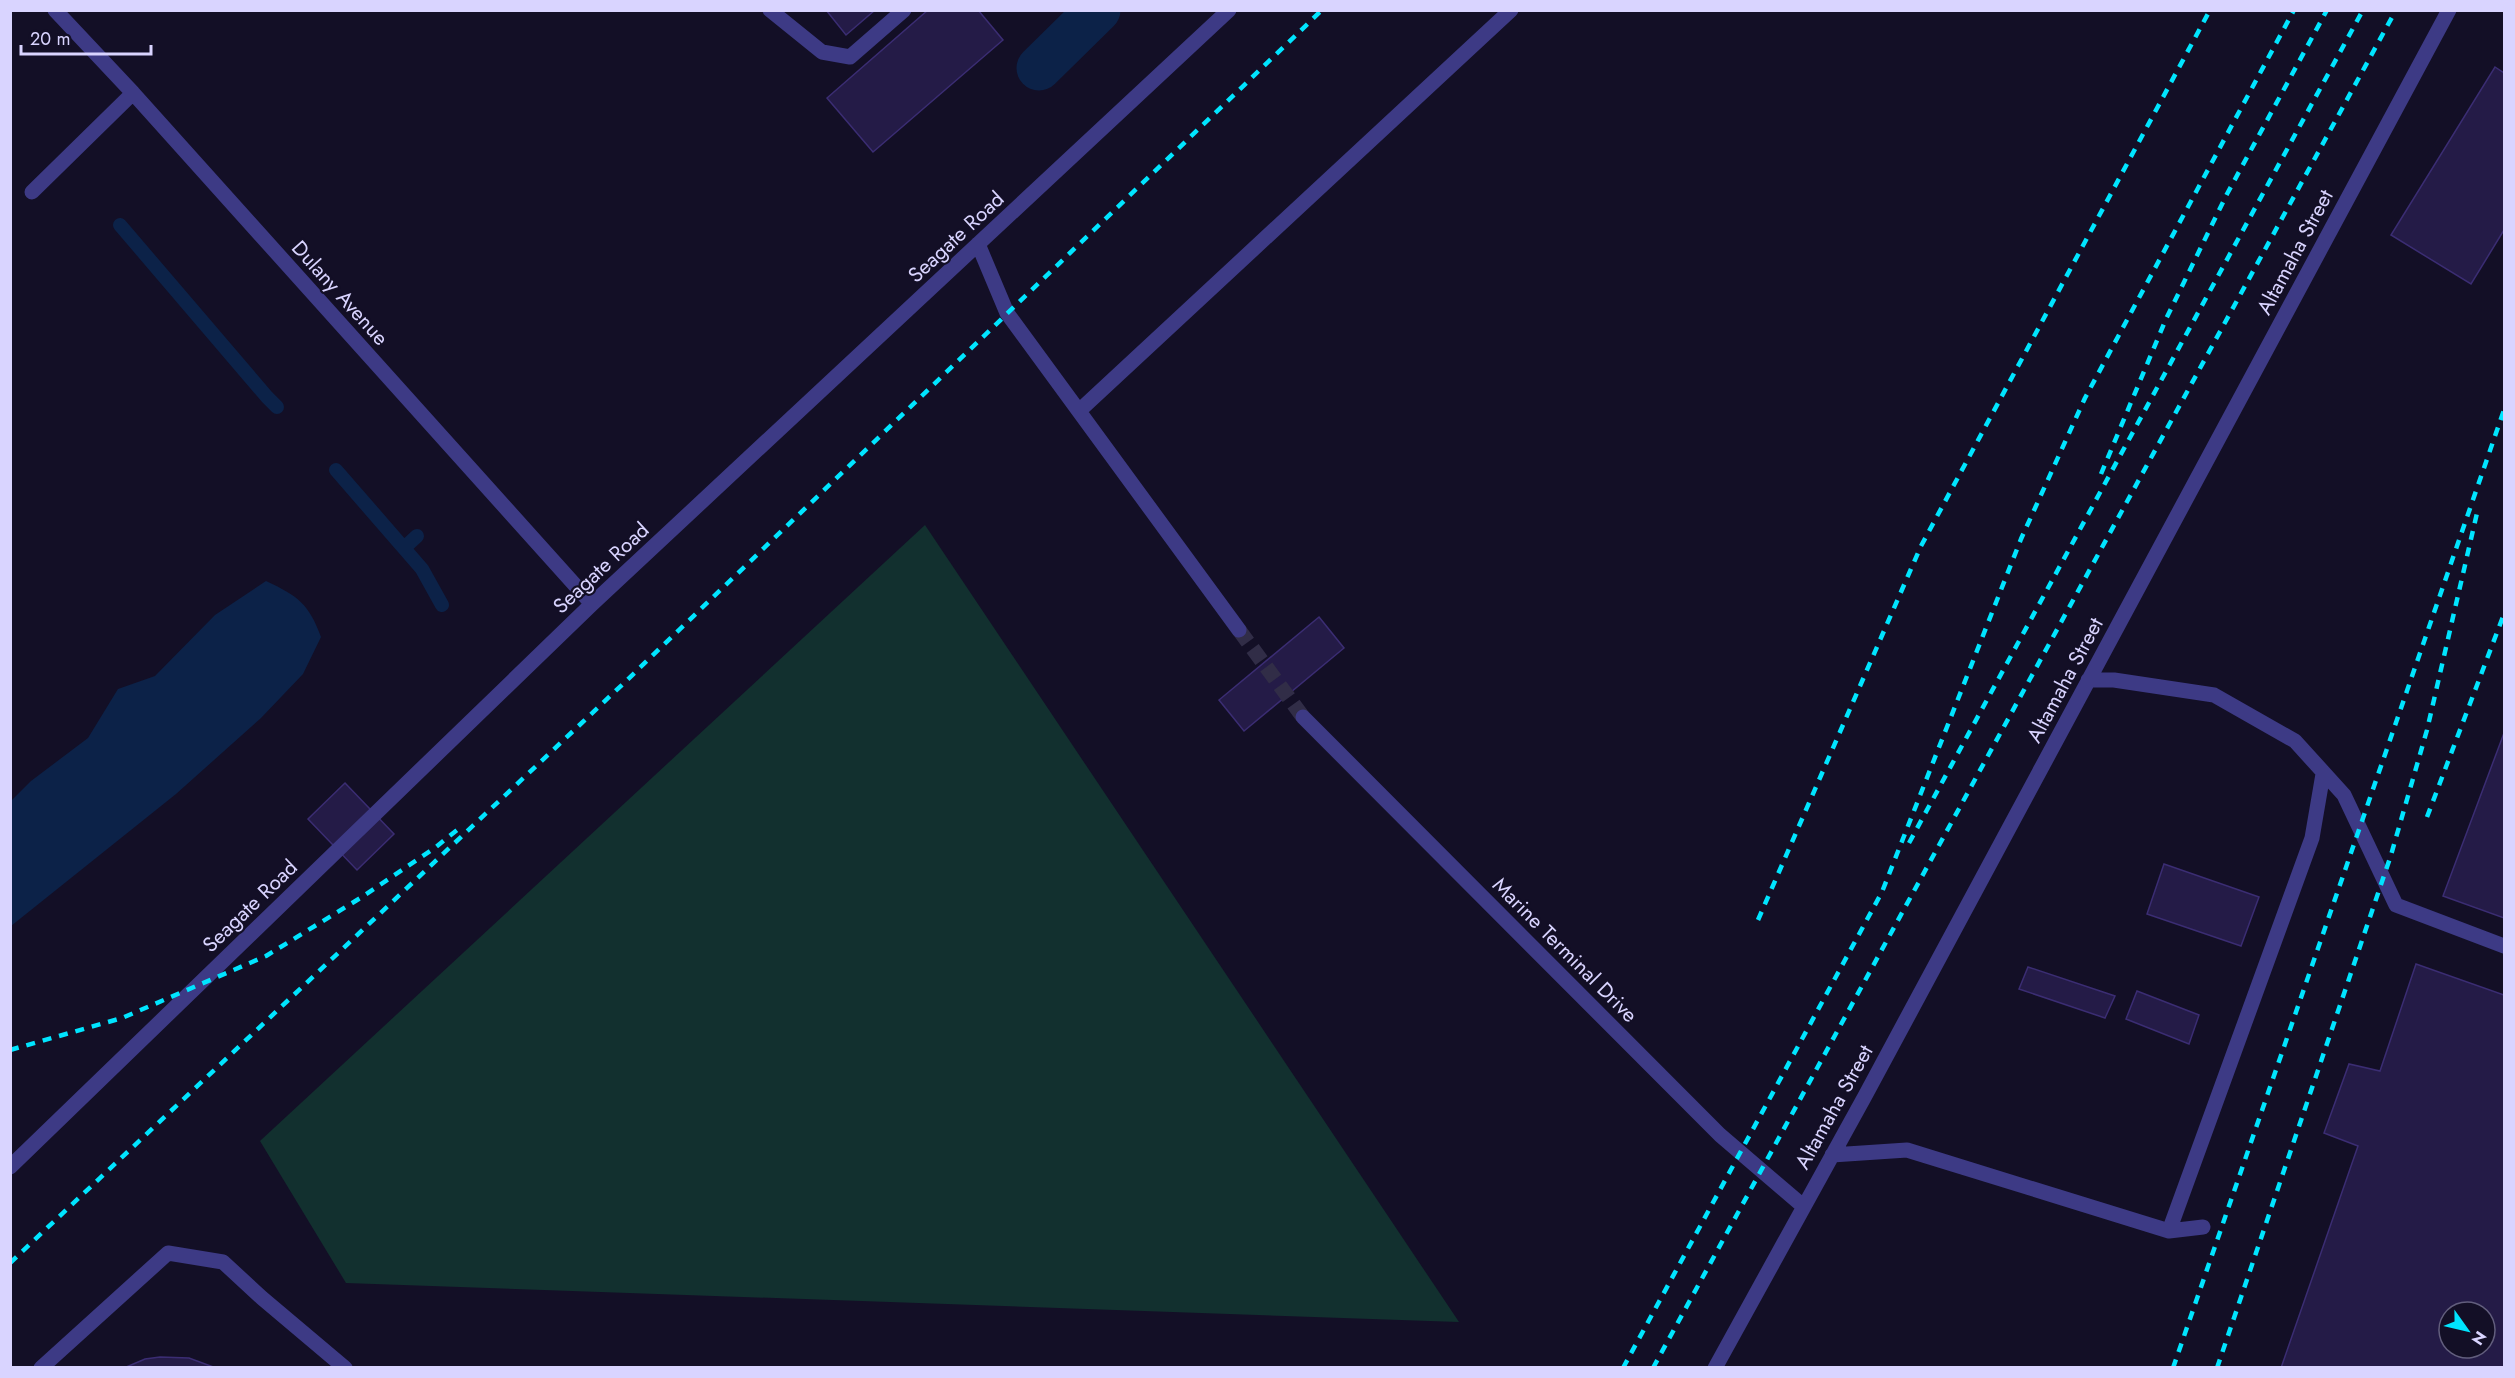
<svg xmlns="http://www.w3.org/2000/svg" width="2515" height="1378" viewBox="0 0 2515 1378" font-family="Jost,sans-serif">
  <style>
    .green { fill: #12302f }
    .water { fill: #0c2248 }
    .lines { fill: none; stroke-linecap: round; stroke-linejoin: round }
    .stream { stroke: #0c2248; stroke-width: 14 }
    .canal { stroke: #0c2248; stroke-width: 45 }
    .building { fill: #241b47; stroke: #3b2d73; stroke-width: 1.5; fill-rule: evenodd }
    .minor-tunnel { stroke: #312d47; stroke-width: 15; stroke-dasharray: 15 8; stroke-linecap: butt }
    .minor { stroke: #3d3a85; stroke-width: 15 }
    .rail { stroke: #00e5ff; stroke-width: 4.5; stroke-dasharray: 9 8; stroke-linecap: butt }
    .labels { text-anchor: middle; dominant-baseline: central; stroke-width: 4.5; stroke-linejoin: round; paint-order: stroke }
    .street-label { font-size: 21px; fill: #d9d4ff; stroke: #130f26 }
  </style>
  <rect width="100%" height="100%" fill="#130f26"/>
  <path class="green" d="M925,525l534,797 -1113,-39 -86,-142z"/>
  <path class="water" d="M266,581c32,15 43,23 55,56l-18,37 -42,44 -85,76 -165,132v-125l20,-20 57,-43 30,-49 37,-13 60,-61z"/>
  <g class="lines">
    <path class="stream" d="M120,225l147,172 10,10
      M336,470l86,99 20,36
      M404,548l13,-12"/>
    <path class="canal" d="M1039,68l59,-58"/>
  </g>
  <path class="building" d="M826,10h49l-29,25z
    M928,10h50l25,30 -130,112 -46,-54z
    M2495,67l9,6v157l-33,54 -80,-49z
    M1319,617l25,31 -100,83 -25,-31z
    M2504,733v185l-61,-22z
    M345,783l49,51 -37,36 -49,-51z
    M2164,864l95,33 -18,49 -94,-32z
    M2416,964l88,31v373h-223l77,-222 -34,-13 25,-69 31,7zM2449,1312h36v36h-36z
    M2028,967l87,29 -10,22 -86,-29z
    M2137,991l62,24 -10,29 -63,-25z
    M160,1357l29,1 27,10h-92l21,-9z"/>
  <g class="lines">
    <path class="minor-tunnel" d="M1239,630l64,87"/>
    <path class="minor" d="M55,10l78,83 459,511
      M770,10l52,42 28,5 54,-47
      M32,192l101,-99
      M978,244l29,69 232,317
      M1079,411l432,-401
      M2088,680h26l100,15 81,46 49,54 52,110 108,41
      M1303,717l417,418 83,71
      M1832,1155l75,-5 262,81 34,-4
      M10,1167l582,-563 637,-594
      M2169,1231l143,-393 11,-64
      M41,1368l127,-115 55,9 39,36 83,70
      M1715,1368l150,-272 584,-1086"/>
    <path class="rail" d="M2101,474l65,-155 61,-125 100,-184
      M2427,817l77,-203
      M1909,843l454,-833
      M1758,920l163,-374 289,-536
      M10,1050l112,-32 144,-62 96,-59 74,-50 21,-17
      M10,1263l614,-580 698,-673
      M1623,1368l259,-476 139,-353 64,-141 209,-388
      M1653,1368l743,-1358
      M2173,1368l331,-958
      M2217,1368l174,-513 36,-125 50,-217"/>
  </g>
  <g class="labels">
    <g class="street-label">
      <text transform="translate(956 237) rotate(-43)">Seagate Road</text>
      <text transform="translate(2295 252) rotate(-62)">Altamaha Street</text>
      <text transform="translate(340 293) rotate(48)">Dulany Avenue</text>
      <text transform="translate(601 568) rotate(-43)">Seagate Road</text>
      <text transform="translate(2065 680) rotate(-62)">Altamaha Street</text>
      <text transform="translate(250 906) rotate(-44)">Seagate Road</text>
      <text transform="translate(1565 950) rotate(45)">Marine Terminal Drive</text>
      <text transform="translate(1834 1107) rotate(-61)">Altamaha Street</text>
    </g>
  </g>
  <rect width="2515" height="1378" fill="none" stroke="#d9d4ff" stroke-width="24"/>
  <g transform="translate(2467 1330) rotate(124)"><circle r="28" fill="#130f26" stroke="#625e7d" stroke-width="1.5"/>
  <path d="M0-4.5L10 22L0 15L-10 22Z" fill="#00e5ff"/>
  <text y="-9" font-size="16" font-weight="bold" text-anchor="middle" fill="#d9d4ff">N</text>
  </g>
  <path d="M21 45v9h130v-9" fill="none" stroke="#d9d4ff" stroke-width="3"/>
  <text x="30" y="45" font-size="18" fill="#d9d4ff" stroke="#130f26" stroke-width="4.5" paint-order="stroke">20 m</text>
</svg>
